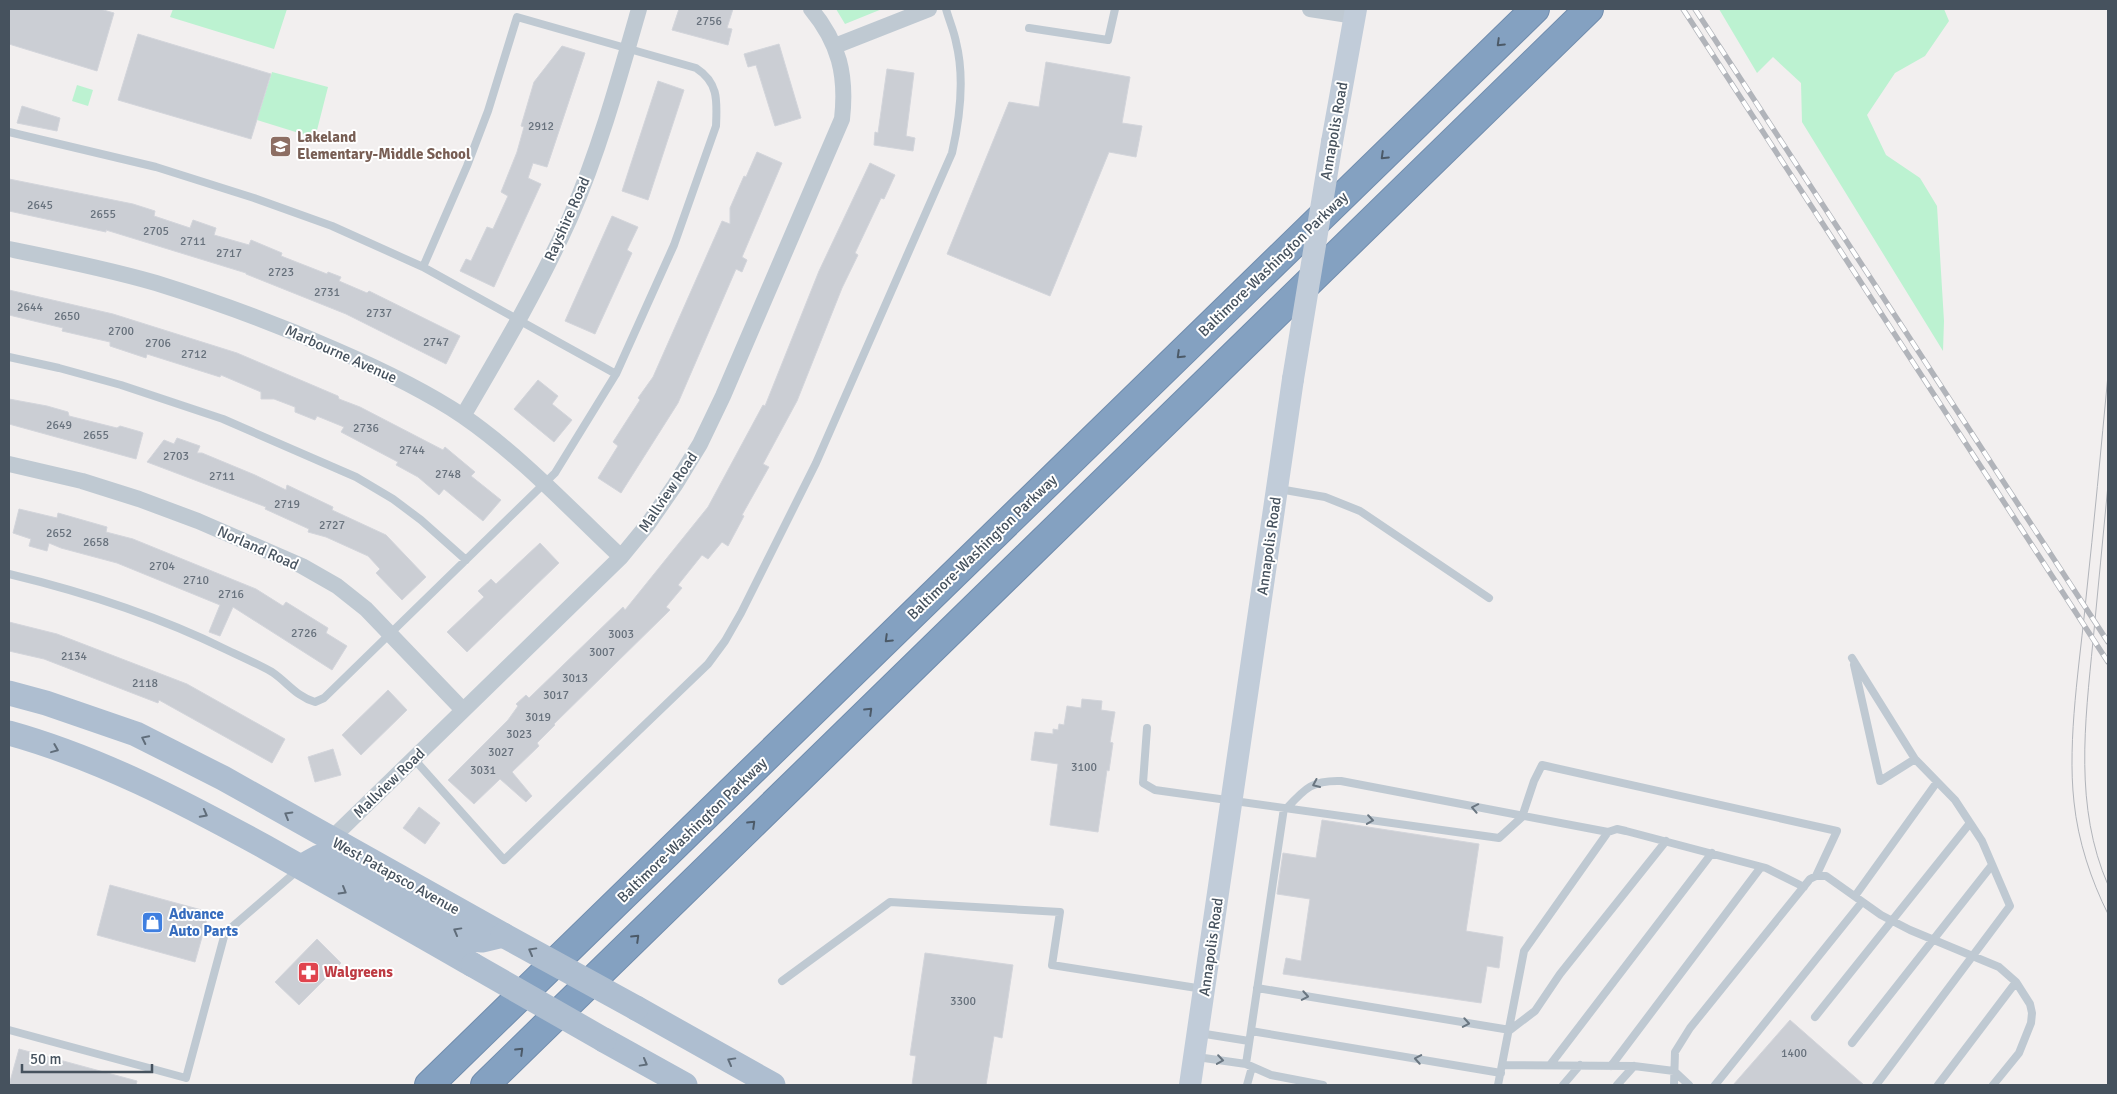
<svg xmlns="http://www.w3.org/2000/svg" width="2117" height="1094" viewBox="0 0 2117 1094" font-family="Signika,sans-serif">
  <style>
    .green { fill: #bcf2d1 }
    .building { fill: #cbced4; stroke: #d3d5db }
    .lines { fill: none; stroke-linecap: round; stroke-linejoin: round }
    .motorway-casing { stroke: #708cad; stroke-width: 30 }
    .service { stroke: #bfc9d2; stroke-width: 8 }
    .minor { stroke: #bfc9d2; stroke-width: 16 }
    .secondary { stroke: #c1ccd9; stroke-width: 22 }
    .primary { stroke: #aebed0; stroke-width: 25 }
    .motorway { stroke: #84a1c1; stroke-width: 28 }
    .tram { stroke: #b1b4ba; stroke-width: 1 }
    .rail-casing { stroke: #b1b4ba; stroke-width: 5.5 }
    .rail { stroke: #fff; stroke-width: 4; stroke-dasharray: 11; stroke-linecap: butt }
    .secondary-bridge { stroke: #c1ccd9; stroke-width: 22 }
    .primary-bridge { stroke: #aebed0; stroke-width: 25 }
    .oneway { stroke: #4c5a68 }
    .oneway2 { stroke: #606d7a }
    .oneway3 { stroke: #6a7681 }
    .labels { text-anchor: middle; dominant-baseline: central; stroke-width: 4; stroke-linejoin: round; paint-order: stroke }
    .number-label { font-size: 12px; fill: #67717c }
    .street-label { font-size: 15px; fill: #46525e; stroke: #fff }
    .education-label { font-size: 15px; font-weight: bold; fill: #785e54; stroke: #fff; text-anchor: start }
    .shop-label { font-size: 15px; font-weight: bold; fill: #366cbe; stroke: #fff; text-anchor: start }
    .health-label { font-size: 15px; font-weight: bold; fill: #be3a42; stroke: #fff; text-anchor: start }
  </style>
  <rect width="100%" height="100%" fill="#f2efef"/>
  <path class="green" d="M173,9h114l-13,40 -104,-32z
    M836,9h46l-37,15z
    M1719,9h225l5,12 -24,35 -30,17 -28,42 19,40 34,23 17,28 7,115 -1,30 -141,-229 -1,-39 -28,-26 -16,16z
    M272,72l56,15 -13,51 -58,-18z
    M77,85l16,5 -5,16 -16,-5z"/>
  <path class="building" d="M9,9h91l14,4 -17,58 -88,-27z
    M679,9h54l-6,19 5,1 -4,16 -56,-15z
    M138,34l133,40 -20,65 -133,-39z
    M779,44l22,74 -26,8 -19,-61 -8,2 -4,-13z
    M562,46l23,7 -38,114 -14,-4 -5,15 13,6 -47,103 -34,-16 6,-12 5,2 16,-34 6,2 15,-33 -7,-4 16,-40 7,-25 -3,-1 13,-44z
    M1046,62l84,15 -8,46 20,3 -6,31 -27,-5 -59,144 -103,-42 62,-152 30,5z
    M887,69l27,4 -8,63 9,2 -2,13 -39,-6 1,-13 3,1z
    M658,81l26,9 -36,110 -26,-9z
    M22,106l38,12 -3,13 -40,-8z
    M757,152l25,11 -40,94 5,3 -5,12 -6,-3 -58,134 -57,90 -23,-15 20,-32 -5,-4 27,-42 -2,-2 15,-21 69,-156 8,3v-16l14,-32 2,1z
    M870,163l25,12 -11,24 -3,-1 -26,55 3,2 -16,33 -45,113 -34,63 6,3 -27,48 2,1 -16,30 -6,-4 -14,17 -6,-4 -24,30 4,3 -16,19 4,3 -116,114 1,1 -18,18 2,3 -27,26 20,24 -6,6 -26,-23 -26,25 -26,-24 60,-60 10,-14 -2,-2 10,-9 3,3 94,-91 2,3 83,-103 55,-102 2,1 54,-135z
    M9,179l124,25 22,7 -1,5 36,12 3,-8 23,8 -2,7 35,10 2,-5 31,13 -1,3 46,18 1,-2 13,5 -2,4 28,12 2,-2 91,45 -14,28 -100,-50 -100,-40v-1l-140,-43v2l-97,-21z
    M612,216l26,11 -11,23 5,3 -37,81 -30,-13z
    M9,290l104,24 124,39 101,43 1,3 21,8 83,43 2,-3 30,25 -4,4 30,24 -18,21 -39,-32 -5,6 -21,-18 -22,-12 2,-3 -57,-30 3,-5 -27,-11 -2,4 -20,-8v-5l-21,-8h-13v-7l-40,-17 -1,2 -73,-23 -1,4 -36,-12v-4l-48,-11 1,-3 -54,-13z
    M538,380l20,16 -6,8 20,16 -18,22 -40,-33z
    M9,399l38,7 21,6 1,4 48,12 3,-2 21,6 2,1 -7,26 -127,-35z
    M177,438l23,8 -3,7h5l53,22 31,15 1,-5 46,22 -1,3 54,25 40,42 -24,23 -26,-27 4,-4 -12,-13 -42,-19 -18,-5 1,-3 -44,-20 1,-2 -119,-45 17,-22 10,4z
    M19,509l38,9 1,-5 49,14 -1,5 27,7 123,50 27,17 3,-4 42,26 -2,5 21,13 -15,24 -99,-63 -13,29 -11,-4 11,-27 -103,-42 -56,-15 -12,-5 -2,8 -18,-5 2,-7 -18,-6z
    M540,543l19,20 -92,89 -20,-20 37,-35 -6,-6 13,-12 5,5z
    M9,622l48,12 130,50 98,55 -13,24 -113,-63 -1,3 -114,-44 -35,-8z
    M388,690l19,20 -46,45 -19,-20z
    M1082,699l20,2 -1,9 14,2 -5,30 3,1 -4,28 -2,-1 -9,62 -48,-7 8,-61 -27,-4 4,-28 18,2v-5l5,1 1,-6 5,1 3,-19 14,2z
    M333,749l8,26 -26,7 -7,-25z
    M419,807l21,16 -15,21 -22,-16z
    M1322,820l157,24 -13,87 37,6 -4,31 -12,-2 -6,37 -198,-29 3,-16 15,3 9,-62 -33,-5 6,-41 33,5z
    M110,885l99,27 -14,50 -98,-27z
    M317,939l24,24 -42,42 -24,-23z
    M925,953l88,12 -11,73 -8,-2 -8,49h-74l4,-29 -6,-1z
    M1790,1020l74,65h-131z
    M19,1049l118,32 -1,4h-127z"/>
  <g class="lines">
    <defs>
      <path id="motorway" d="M429,1085l1106,-1076
        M485,1085l1104,-1076"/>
    </defs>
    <use href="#motorway" class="motorway-casing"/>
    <path class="service" d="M1029,28l79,12 7,-31
      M9,132l147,35 98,31 78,28 91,41 193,107
      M9,357l50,11 62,17 102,34 133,58 37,22 28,21 45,40
      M1279,489l46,8 35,14 129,87
      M9,574c75,18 149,42 218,76 15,7 31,14 45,22 15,10 25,25 43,30l9,-4 231,-225 61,-99 58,-129 42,-119c1,-25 3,-43 -20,-58l-179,-51 -29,94 -21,55 -44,101
      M1852,658l63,101 40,41 27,41 28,65 -134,179
      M1854,665l26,116 35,-22
      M1147,728l-4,55 12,7 344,48 23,-21 12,-36 8,-16 295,66 -21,45
      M414,759l90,101 204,-196 17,-23 16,-28 75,-150 136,-310c8,-35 13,-75 4,-111 -2,-11 -7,-22 -10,-33
      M1287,808c18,-20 26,-28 54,-27l267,51
      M1855,896l82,-114
      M782,981l108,-79 170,10 -8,53 151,24
      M1257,988l253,42 25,-19 25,-37 106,-133
      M1815,1017l155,-194
      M9,1030l177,48 39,-145 73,-63
      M1251,1031l250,42
      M1199,1033l50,8
      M1852,1043l140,-178
      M1197,1057l49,7 25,11 52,10
      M1246,1064l38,-256
      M1502,1065l132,1 40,5 15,14
      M1550,1065l162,-212
      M1611,1066l150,-199
      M1247,1085l5,-18
      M1498,1085l26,-134 84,-119 9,-3 9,2 140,37 38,19
      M1563,1085l17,-20
      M1617,1085l17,-19
      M1674,1085l1,-33 15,-24 120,-149 6,-3h10l55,39 29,15 89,37 17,15 14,22 2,9 -1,10 -12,30 -26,32
      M1715,1085l147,-183
      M1938,1085l78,-103"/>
    <path class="minor" d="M1310,9l45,7
      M835,46l94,-37
      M9,249c49,10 99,20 147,34 61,19 121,41 180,67 44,19 88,40 127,66 58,40 107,93 158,141
      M463,416c38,-65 76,-129 107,-198 29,-67 49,-139 69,-209
      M9,464l73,17 57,18 59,22 104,45 35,20 29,23 96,100
      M330,840l291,-283 27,-33 27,-39 25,-41 23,-48 119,-277c5,-44 -3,-76 -31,-110"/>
    <path class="secondary" d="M1332,142l24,-133
      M1190,1085l103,-706"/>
    <path class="primary" d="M9,693l37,10 90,31 87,44 280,157
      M9,733c90,25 174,69 256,114 69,39 139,78 208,118
      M301,867l18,-10 7,1 147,81 9,1 21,-5
      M636,1008l137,77
      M604,1040l81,45"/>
    <use href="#motorway" class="motorway"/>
    <path class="tram" d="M2108,375c-7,74 -14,149 -22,223 -6,64 -19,141 -12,204 4,39 17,78 34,112
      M2108,485c-5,52 -10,104 -15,156 -8,82 -19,166 15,244"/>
    <defs>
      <path id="rail" d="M1683,9l425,653
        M1695,9l413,633"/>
    </defs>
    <use href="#rail" class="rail-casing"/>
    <use href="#rail" class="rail"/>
    <path class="secondary-bridge" d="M1293,379l39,-237"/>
    <path class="primary-bridge" d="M503,935l133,73
      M473,965l131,75"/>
  </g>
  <defs><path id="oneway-chevron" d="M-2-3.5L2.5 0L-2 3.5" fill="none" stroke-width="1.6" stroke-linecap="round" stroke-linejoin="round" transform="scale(1.25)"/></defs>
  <g class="oneway">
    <use href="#oneway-chevron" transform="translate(1500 43) rotate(136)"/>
    <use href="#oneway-chevron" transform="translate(1384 156) rotate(136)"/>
    <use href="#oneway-chevron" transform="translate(1180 355) rotate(136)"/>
    <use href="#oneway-chevron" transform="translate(888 639) rotate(136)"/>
    <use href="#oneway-chevron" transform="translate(869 711) rotate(-44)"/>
    <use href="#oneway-chevron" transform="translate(752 824) rotate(-44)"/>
    <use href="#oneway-chevron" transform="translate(636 938) rotate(-44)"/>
    <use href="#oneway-chevron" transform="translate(520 1051) rotate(-44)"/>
  </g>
  <g class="oneway2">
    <use href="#oneway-chevron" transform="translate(145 739) rotate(-154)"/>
    <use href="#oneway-chevron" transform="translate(55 749) rotate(22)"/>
    <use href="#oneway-chevron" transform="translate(204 814) rotate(28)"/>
    <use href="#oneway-chevron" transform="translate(288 815) rotate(-150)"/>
    <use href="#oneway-chevron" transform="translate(343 891) rotate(30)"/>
    <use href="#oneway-chevron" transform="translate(457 931) rotate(-151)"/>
    <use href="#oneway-chevron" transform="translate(532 951) rotate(-151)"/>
    <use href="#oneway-chevron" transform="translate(731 1061) rotate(-151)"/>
    <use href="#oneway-chevron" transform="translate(644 1063) rotate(29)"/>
  </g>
  <g class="oneway3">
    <use href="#oneway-chevron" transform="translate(1316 784) rotate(156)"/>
    <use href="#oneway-chevron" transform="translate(1475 808) rotate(-169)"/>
    <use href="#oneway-chevron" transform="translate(1370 820) rotate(8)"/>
    <use href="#oneway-chevron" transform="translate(1305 996) rotate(10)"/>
    <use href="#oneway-chevron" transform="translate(1466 1023) rotate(10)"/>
    <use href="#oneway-chevron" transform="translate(1418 1059) rotate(-170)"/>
    <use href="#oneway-chevron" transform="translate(1220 1060) rotate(8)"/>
  </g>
  <defs>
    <symbol id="school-square" viewBox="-11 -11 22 22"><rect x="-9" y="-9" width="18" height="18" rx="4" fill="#8d6e63" stroke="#fff"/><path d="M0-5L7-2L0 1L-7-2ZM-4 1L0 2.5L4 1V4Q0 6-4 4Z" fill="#fff"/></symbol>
    <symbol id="shop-square" viewBox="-11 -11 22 22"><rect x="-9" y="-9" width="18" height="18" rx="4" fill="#3f7fe0" stroke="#fff"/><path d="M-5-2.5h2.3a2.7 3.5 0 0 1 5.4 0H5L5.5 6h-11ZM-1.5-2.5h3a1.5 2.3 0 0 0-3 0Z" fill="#fff"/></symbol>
    <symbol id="pharmacy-square" viewBox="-11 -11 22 22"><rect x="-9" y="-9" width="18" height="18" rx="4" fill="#e0444e" stroke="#fff"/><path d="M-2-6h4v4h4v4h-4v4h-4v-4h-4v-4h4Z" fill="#fff"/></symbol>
  </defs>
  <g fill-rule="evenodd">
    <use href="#school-square" x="268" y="134" width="25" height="25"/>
    <use href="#shop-square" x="140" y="910" width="25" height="25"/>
    <use href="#pharmacy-square" x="296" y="960" width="25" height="25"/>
  </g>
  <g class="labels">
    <g class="number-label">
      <text x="709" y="21">2756</text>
      <text x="541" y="126">2912</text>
      <text x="40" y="205">2645</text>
      <text x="103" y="214">2655</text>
      <text x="156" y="231">2705</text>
      <text x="193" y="241">2711</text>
      <text x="229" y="253">2717</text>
      <text x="281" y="272">2723</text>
      <text x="327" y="292">2731</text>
      <text x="30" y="307">2644</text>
      <text x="379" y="313">2737</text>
      <text x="67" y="316">2650</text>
      <text x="121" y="331">2700</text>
      <text x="436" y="342">2747</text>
      <text x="158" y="343">2706</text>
      <text x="194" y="354">2712</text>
      <text x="59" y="425">2649</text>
      <text x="366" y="428">2736</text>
      <text x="96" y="435">2655</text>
      <text x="412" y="450">2744</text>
      <text x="176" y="456">2703</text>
      <text x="448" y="474">2748</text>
      <text x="222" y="476">2711</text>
      <text x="287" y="504">2719</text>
      <text x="332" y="525">2727</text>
      <text x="59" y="533">2652</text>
      <text x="96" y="542">2658</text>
      <text x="162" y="566">2704</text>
      <text x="196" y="580">2710</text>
      <text x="231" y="594">2716</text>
      <text x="304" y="633">2726</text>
      <text x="621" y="634">3003</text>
      <text x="602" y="652">3007</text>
      <text x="74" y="656">2134</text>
      <text x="575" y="678">3013</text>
      <text x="145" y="683">2118</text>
      <text x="556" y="695">3017</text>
      <text x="538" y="717">3019</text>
      <text x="519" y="734">3023</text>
      <text x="501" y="752">3027</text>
      <text x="1084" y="767">3100</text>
      <text x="483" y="770">3031</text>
      <text x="963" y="1001">3300</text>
      <text x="1794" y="1053">1400</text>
    </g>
    <g class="street-label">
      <text transform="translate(1334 131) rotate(-80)">Annapolis Road</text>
      <text transform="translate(567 219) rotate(-66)">Rayshire Road</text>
      <text transform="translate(1273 264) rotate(-44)">Baltimore-Washington Parkway</text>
      <text transform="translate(341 354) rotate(24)">Marbourne Avenue</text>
      <text transform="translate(668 492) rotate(-56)">Mallview Road</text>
      <text transform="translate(1269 546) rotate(-82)">Annapolis Road</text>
      <text transform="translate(982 547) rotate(-44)">Baltimore-Washington Parkway</text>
      <text transform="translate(258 548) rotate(24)">Norland Road</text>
      <text transform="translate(389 783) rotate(-44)">Mallview Road</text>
      <text transform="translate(692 830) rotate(-44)">Baltimore-Washington Parkway</text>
      <text transform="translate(396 876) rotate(29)">West Patapsco Avenue</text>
      <text transform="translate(1211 947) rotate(-82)">Annapolis Road</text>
    </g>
    <g class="education-label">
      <text x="297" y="137">Lakeland<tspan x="297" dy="17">Elementary-Middle School</tspan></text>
    </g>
    <g class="shop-label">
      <text x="169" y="914">Advance<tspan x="169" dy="17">Auto Parts</tspan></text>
    </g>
    <g class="health-label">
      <text x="324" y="972">Walgreens</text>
    </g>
  </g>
  <rect width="2117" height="1094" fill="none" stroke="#46525e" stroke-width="20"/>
  <path d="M22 1064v8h130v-8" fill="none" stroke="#46525e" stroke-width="2.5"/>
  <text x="30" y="1064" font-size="15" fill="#46525e" stroke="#ffffff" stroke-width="4" paint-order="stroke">50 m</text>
</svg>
